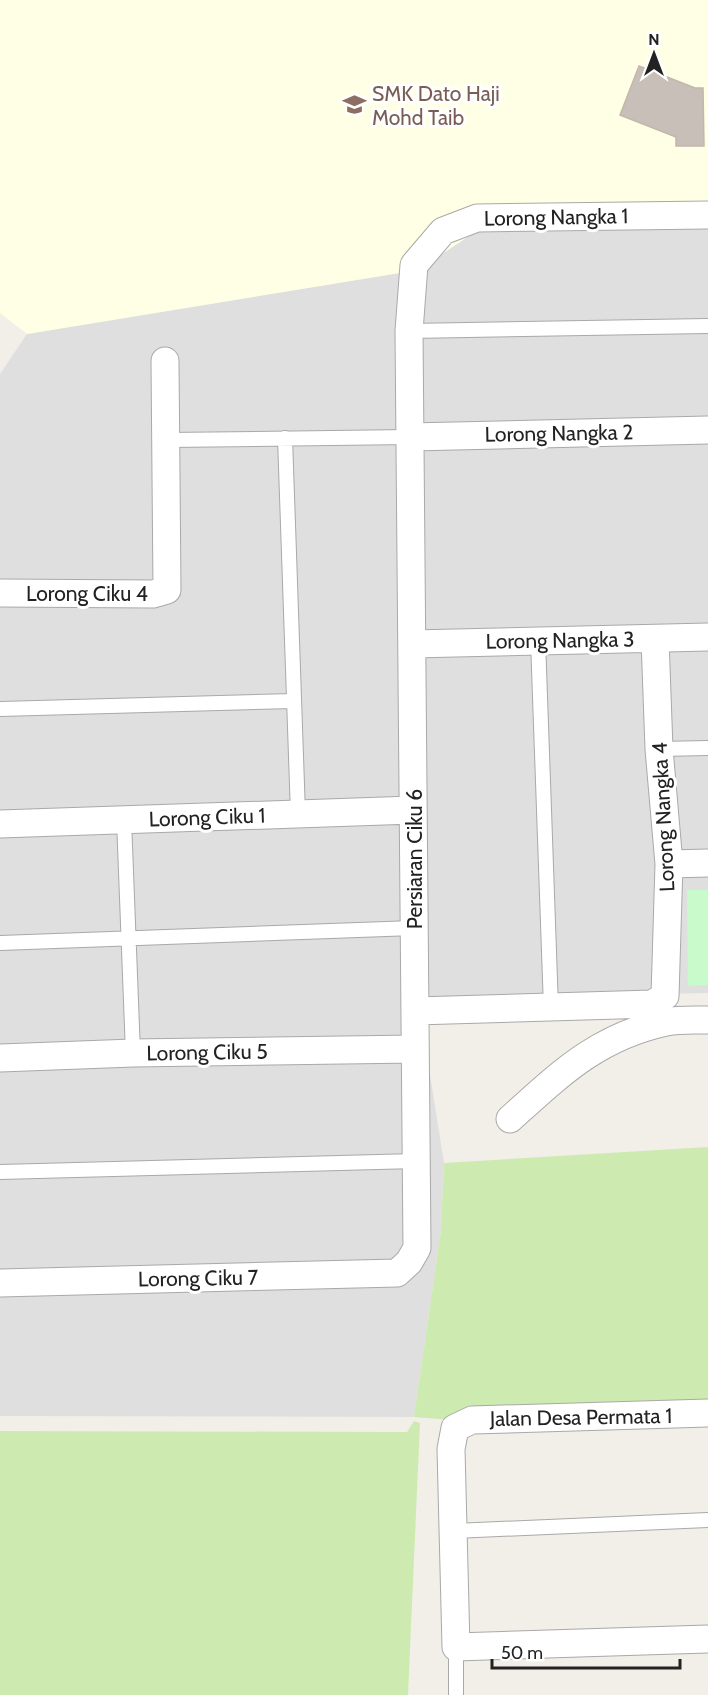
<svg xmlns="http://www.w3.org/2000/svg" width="708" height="1695" viewBox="0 0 708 1695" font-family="Cabin,sans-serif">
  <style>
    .residential { fill: #e0dfdf }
    .education { fill: #ffffe5 }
    .grass { fill: #cdebb0 }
    .park { fill: #c8facc }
    .building { fill: #c7bfb8; stroke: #c4b6ab; stroke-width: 1.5 }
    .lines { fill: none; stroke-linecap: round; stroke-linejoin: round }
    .service-casing { stroke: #a9a9a9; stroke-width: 16 }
    .minor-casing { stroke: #a9a9a9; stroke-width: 29 }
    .service { stroke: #fff; stroke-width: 14 }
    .minor { stroke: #fff; stroke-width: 27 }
    .labels { text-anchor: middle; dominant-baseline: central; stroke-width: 6; stroke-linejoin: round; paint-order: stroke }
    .education-label { font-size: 21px; fill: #785e54; stroke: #fff; text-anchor: start }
    .street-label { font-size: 21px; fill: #222; stroke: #fff }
  </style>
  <rect width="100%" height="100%" fill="#f2efe9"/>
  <path class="residential" d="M708,209v784l-290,6 26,164 -3,67 -27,187 -414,-1v-1042l27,-40 391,-64 90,-60z"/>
  <path class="education" d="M0,0h708v209l-200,1 -90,60 -391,64 -27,-21z"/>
  <path class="grass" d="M708,1147v266l-246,8 -48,-4 27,-187 3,-67z
    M414,1421l6,2 -12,272h-408v-264l407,1z"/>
  <path class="park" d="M687,890h21v95l-20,1z"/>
  <path class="building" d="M639,66l56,22h8l1,58h-28v-9l-56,-22z"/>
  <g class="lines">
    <defs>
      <path id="service" d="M409,331l299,-5
        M285,438l13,376
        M168,440l242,-3
        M538,640l13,368
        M0,709l294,-8
        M659,749l49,-1
        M124,820l9,233
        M0,943l414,-15
        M0,1172l416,-11
        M454,1531l254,-11
        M456,1695v-48"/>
      <path id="minor" d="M410,437l298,-7
        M0,593l153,1 14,-4 -2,-229
        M412,644l296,-7
        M0,824l413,-14
        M669,864l39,-1
        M415,1011l237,-7 13,-8 4,-132 -10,-115 -4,-110
        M0,1058l133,-5 282,-4
        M510,1119c50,-45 87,-82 156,-97 13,-3 29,-2 42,-2
        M0,1283l397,-10 12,-11 8,-14 -8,-917 5,-66 29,-34 34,-13 231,-3
        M708,1413l-236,7 -17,8 -4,21 5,198 252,-8"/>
    </defs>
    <use href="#service" class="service-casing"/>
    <use href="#minor" class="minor-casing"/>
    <use href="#service" class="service"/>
    <use href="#minor" class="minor"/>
  </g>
  <defs>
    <symbol id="school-bare" viewBox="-9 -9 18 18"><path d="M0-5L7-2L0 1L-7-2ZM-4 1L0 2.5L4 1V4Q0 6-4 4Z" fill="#8d6e63" stroke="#fff" stroke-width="2.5" paint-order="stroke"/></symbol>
  </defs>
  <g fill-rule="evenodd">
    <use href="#school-bare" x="338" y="88" width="33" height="33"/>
  </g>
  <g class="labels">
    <g class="education-label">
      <text x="372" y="93">SMK Dato Haji<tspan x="372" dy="24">Mohd Taib</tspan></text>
    </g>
    <g class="street-label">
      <text transform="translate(556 217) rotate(-1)">Lorong Nangka 1</text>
      <text transform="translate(559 433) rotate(-1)">Lorong Nangka 2</text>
      <text x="87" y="593">Lorong Ciku 4</text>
      <text transform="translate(560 640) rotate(-1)">Lorong Nangka 3</text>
      <text transform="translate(207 817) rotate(-2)">Lorong Ciku 1</text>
      <text transform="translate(663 817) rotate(-93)">Lorong Nangka 4</text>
      <text transform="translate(414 859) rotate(-90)">Persiaran Ciku 6</text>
      <text transform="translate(207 1052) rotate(-1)">Lorong Ciku 5</text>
      <text transform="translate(198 1278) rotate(-1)">Lorong Ciku 7</text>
      <text transform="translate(581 1417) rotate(-1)">Jalan Desa Permata 1</text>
    </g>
  </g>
  <g transform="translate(654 54)" stroke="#ffffff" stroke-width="4.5" paint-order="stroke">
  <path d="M0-4.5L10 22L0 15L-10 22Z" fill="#222222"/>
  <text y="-9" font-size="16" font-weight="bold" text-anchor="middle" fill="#222222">N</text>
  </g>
  <path d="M492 1659v9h188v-9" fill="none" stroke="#222222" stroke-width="3"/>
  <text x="501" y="1659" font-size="18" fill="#222222" stroke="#ffffff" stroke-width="4.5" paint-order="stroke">50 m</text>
</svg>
